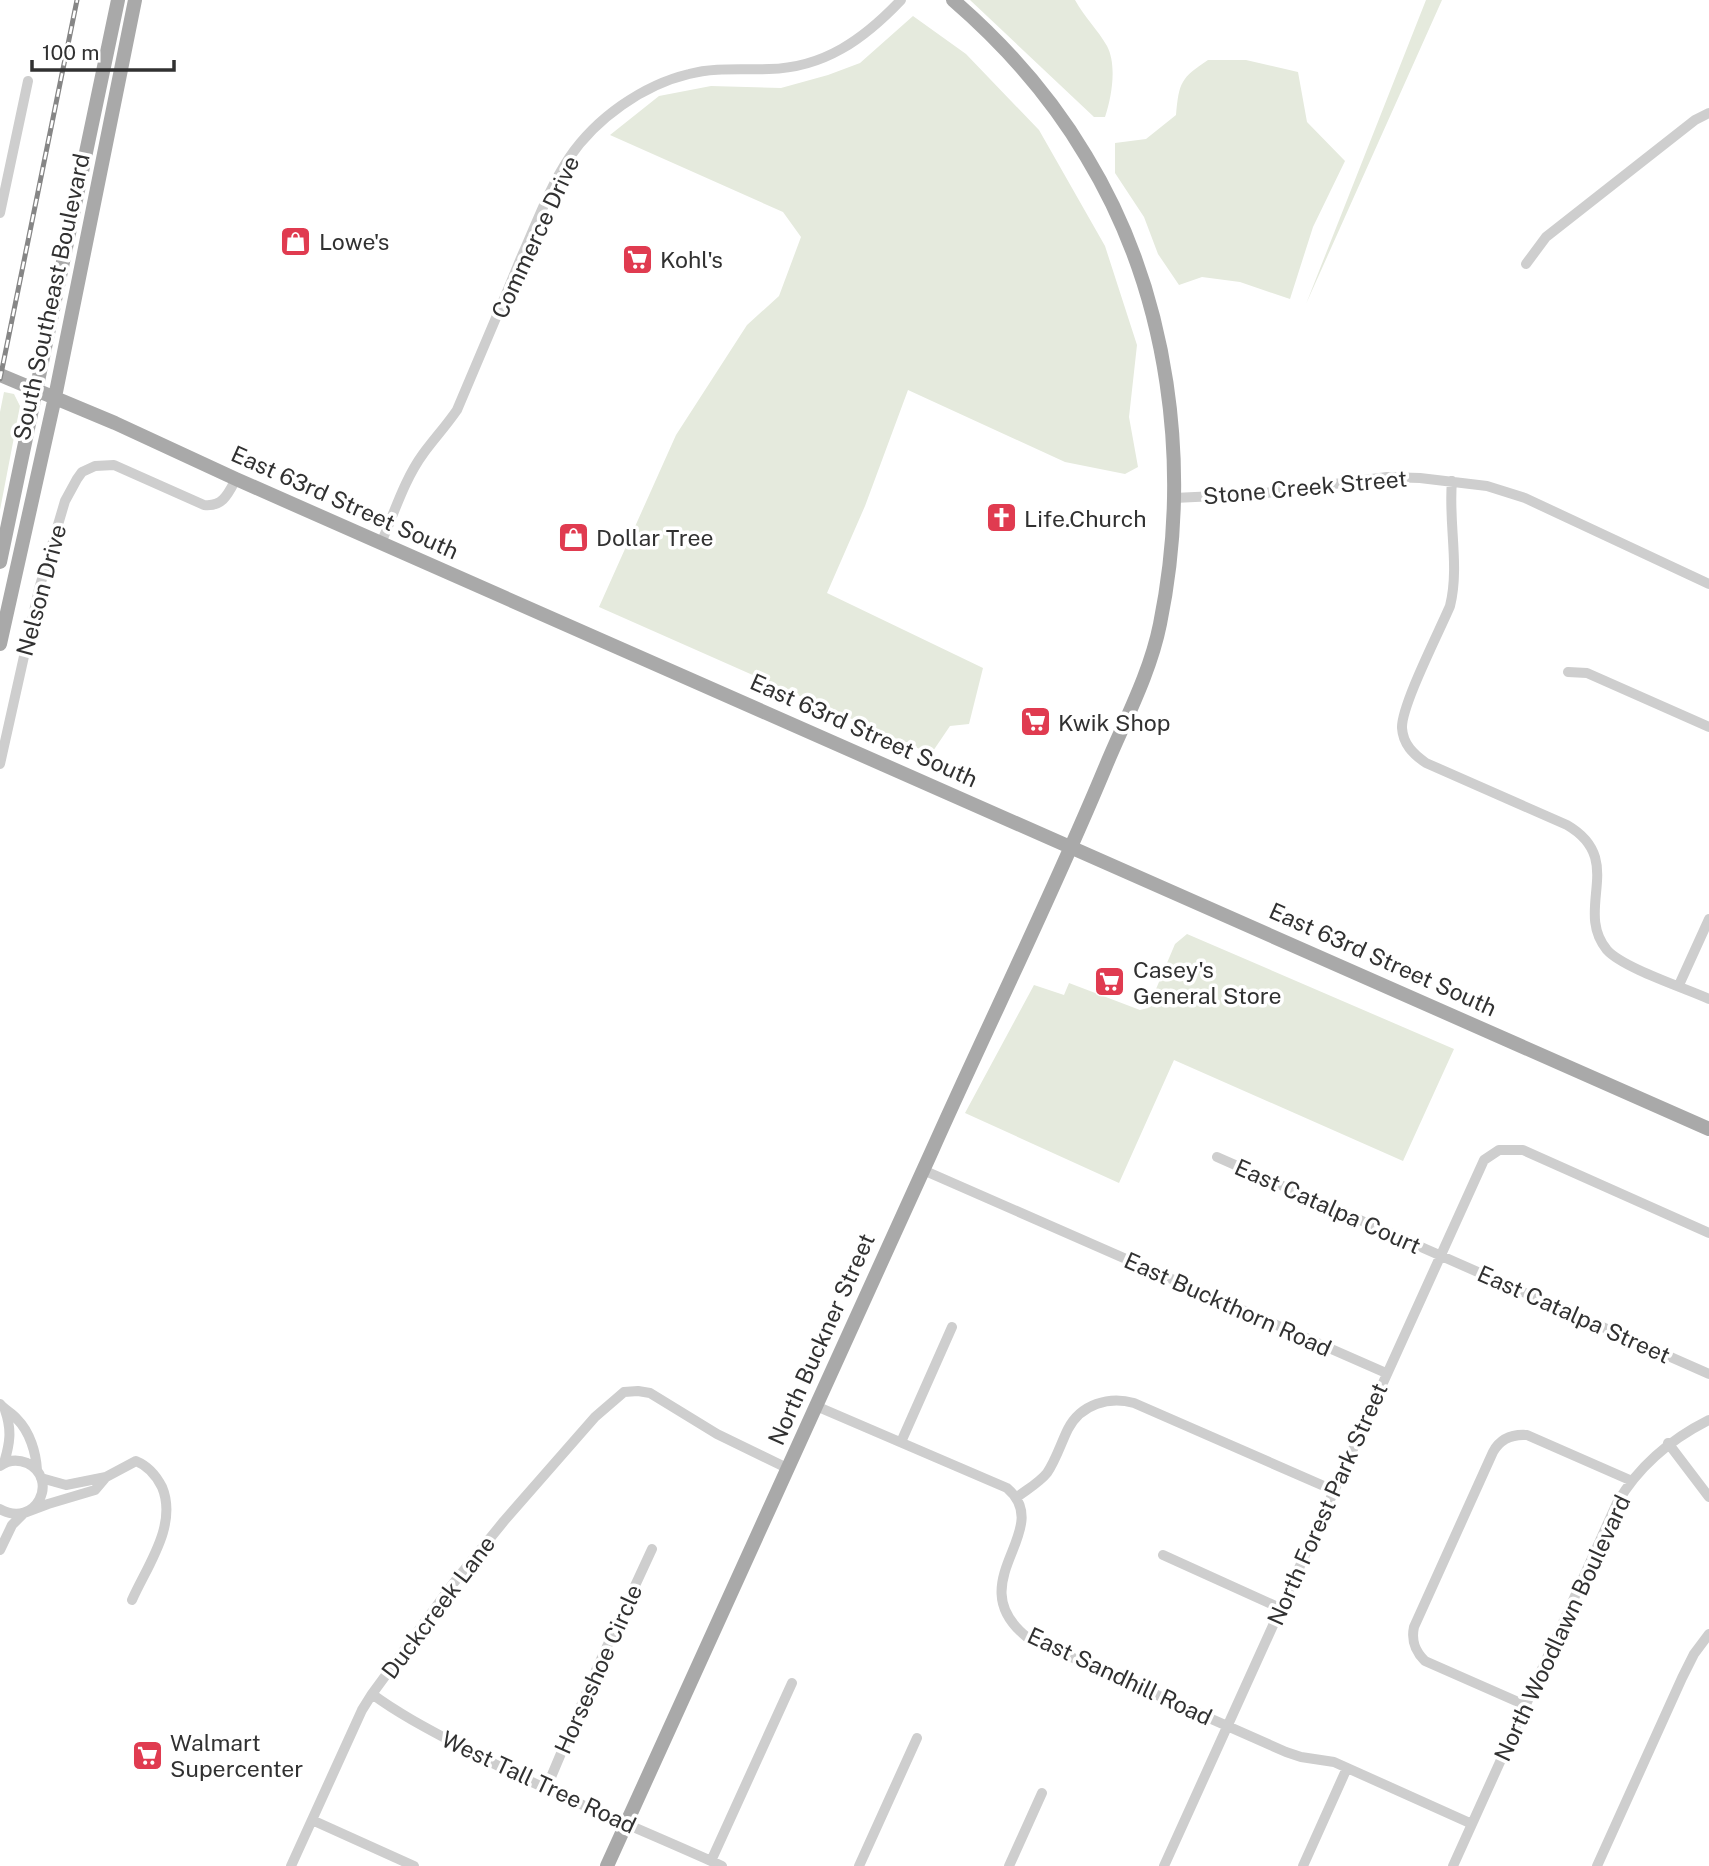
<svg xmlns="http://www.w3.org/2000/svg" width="1709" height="1866" viewBox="0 0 1709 1866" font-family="'Public Sans',sans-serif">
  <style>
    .green { fill: #e5eadd }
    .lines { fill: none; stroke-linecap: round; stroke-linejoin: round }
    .minor { stroke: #cecece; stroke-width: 10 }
    .major { stroke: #a9a9a9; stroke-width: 14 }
    .rail-casing { stroke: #868686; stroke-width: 5 }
    .rail { stroke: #fff; stroke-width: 2.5; stroke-dasharray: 8; stroke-linecap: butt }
    .labels { text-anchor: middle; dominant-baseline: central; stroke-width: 7; stroke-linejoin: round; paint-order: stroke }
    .street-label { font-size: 23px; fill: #313131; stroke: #fff }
    .poi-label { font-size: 23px; fill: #313131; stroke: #fff; text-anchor: start }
  </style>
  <rect width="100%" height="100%" fill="#fff"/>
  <path class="green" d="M970,0h105c10,18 23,30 32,46 10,19 5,50 -2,71h-11z
    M1426,0h16l-136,304z
    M913,16l53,38 73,76 66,116 32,99 -8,72 9,50 -13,7 -60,-12 -157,-72 -43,116 -38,87 156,75 -14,56 -19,2 -19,28 -332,-147 77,-172 71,-110 32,-29 22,-59 -18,-25 -173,-77 49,-39 52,-10 70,2 47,-13 32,-12z
    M1208,60h38l52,12 9,50 38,39 -32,66 -23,72 -50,-17 -38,-5 -23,8 -21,-31 -14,-37 -29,-44v-30l31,-4 30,-24c3,-33 5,-37 32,-55z
    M4,392l10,2 6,12 -20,104v-98z
    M1187,934l267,115 -51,112 -229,-101 -55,123 -154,-70 69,-128 30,10 5,-12 71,27 8,-2 27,-64z"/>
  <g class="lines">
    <path class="minor" d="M0,213l28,-132
      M1526,264l20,-27 149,-117 14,-7
      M1452,481c-4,41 8,85 -2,125 -10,24 -49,100 -48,122 1,16 11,26 24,35l141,62c60,35 6,84 40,125 16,18 78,38 102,49
      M1174,498l84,-4 129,-17 33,1 67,8 38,12 184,86
      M381,543c13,-29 23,-63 42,-89 11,-15 23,-28 34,-44 21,-50 43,-101 64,-152 15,-33 28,-70 48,-100 27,-40 74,-73 120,-84 26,-7 53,-4 80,-5 55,-1 95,-30 132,-69
      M1568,672l19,1 122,54
      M0,764l39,-175 26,-88 12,-22 5,-7 13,-6 19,-1 90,40c19,2 24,-11 32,-26
      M1679,985l30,-66
      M1217,1157l492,217
      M923,1170l463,203
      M0,1404c5,6 12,9 17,15 13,13 19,34 20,51
      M816,1406l191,82c50,43 -50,94 21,150l258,114 15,5 33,5 138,62
      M901,1442l51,-115
      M1668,1443l41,54
      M4,1463c6,-20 8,-33 1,-53
      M0,1466c8,-6 17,-7 27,-3 33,16 9,66 -27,46
      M41,1478l25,7 40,-8 30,-16c12,5 20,14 26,26 16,38 -15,79 -30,113
      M1016,1498c10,-8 23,-15 31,-25 9,-13 14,-30 21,-44 13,-25 41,-33 66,-26l199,87
      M0,1550l12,-25 12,-12 24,-9 47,-14 11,-13
      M1163,1555l117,53
      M372,1694c27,20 58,36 88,52 85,46 174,80 262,120
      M1525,1705l-100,-44c-10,-10 -14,-20 -11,-34l79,-175c7,-13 19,-18 34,-17l105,46
      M546,1789l51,-121 55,-119
      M312,1820l102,46
      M711,1861l81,-178
      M291,1866l71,-156 10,-16 80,-109 52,-64 91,-104 29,-25 14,-1 12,2 67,41 70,34
      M859,1866l58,-128
      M1009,1866l33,-73
      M1164,1866l320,-706 15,-10h24l186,83
      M1303,1866l44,-98
      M1453,1866l164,-363c22,-37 54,-64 92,-83
      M1597,1866l85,-188 12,-24 15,-20"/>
    <path class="major" d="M0,375l115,48 121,56 1473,650
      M0,562l118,-562
      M0,644l55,-247 80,-397
      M607,1866c108,-238 216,-475 324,-713 57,-128 120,-255 174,-385 19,-46 45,-94 55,-144 32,-157 10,-330 -74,-468 -35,-59 -81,-111 -133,-156"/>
    <defs>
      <path id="rail" d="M0,379l77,-379"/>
    </defs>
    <use href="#rail" class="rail-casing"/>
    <use href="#rail" class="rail"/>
  </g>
  <defs>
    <symbol id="shop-square" viewBox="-11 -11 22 22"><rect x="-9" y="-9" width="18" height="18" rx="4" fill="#e03b50" stroke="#fff"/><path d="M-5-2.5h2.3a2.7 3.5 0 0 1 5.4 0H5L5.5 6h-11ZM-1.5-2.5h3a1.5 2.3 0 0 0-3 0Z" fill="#fff"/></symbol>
    <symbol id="supermarket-square" viewBox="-11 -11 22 22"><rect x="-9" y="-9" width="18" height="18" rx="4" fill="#e03b50" stroke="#fff"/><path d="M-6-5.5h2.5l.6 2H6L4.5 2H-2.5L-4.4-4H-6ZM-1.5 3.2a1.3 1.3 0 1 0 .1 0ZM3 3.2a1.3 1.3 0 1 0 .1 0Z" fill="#fff"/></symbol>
    <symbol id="church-square" viewBox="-11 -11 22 22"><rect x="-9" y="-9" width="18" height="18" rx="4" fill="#e03b50" stroke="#fff"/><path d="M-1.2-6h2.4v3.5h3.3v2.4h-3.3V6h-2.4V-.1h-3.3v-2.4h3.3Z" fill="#fff"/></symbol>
  </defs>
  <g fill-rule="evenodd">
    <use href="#shop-square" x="278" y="224" width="35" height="35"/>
    <use href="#supermarket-square" x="620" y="242" width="35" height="35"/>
    <use href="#church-square" x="984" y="500" width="35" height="35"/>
    <use href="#shop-square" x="556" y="520" width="35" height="35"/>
    <use href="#supermarket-square" x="1018" y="704" width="35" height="35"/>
    <use href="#supermarket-square" x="1092" y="964" width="35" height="35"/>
    <use href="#supermarket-square" x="130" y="1738" width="35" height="35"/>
  </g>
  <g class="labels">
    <g class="street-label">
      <text transform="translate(535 237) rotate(-65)">Commerce Drive</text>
      <text transform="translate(51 297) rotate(-78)">South Southeast Boulevard</text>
      <text transform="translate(1305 487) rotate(-5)">Stone Creek Street</text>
      <text transform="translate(345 502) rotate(24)">East 63rd Street South</text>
      <text transform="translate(41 590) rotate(-75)">Nelson Drive</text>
      <text transform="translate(864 730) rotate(24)">East 63rd Street South</text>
      <text transform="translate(1383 959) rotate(24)">East 63rd Street South</text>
      <text transform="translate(1328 1206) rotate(24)">East Catalpa Court</text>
      <text transform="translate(1228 1304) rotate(24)">East Buckthorn Road</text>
      <text transform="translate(1574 1314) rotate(24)">East Catalpa Street</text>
      <text transform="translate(821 1339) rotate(-66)">North Buckner Street</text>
      <text transform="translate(1327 1504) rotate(-66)">North Forest Park Street</text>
      <text transform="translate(438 1607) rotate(-53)">Duckcreek Lane</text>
      <text transform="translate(1562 1628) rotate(-65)">North Woodlawn Boulevard</text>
      <text transform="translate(598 1669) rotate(-66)">Horseshoe Circle</text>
      <text transform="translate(1120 1676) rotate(25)">East Sandhill Road</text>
      <text transform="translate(539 1782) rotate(25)">West Tall Tree Road</text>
    </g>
    <g class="poi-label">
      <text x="319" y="241">Lowe's</text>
      <text x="660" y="259">Kohl's</text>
      <text x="1024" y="518">Life.Church</text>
      <text x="596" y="537">Dollar Tree</text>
      <text x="1058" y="722">Kwik Shop</text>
      <text x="1133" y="969">Casey's<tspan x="1133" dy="26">General Store</tspan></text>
      <text x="170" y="1742">Walmart<tspan x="170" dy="26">Supercenter</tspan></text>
    </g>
  </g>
  <path d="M32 60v10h142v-10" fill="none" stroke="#313131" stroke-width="3.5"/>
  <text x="42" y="60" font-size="21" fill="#313131" stroke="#ffffff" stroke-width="5" paint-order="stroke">100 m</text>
</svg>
